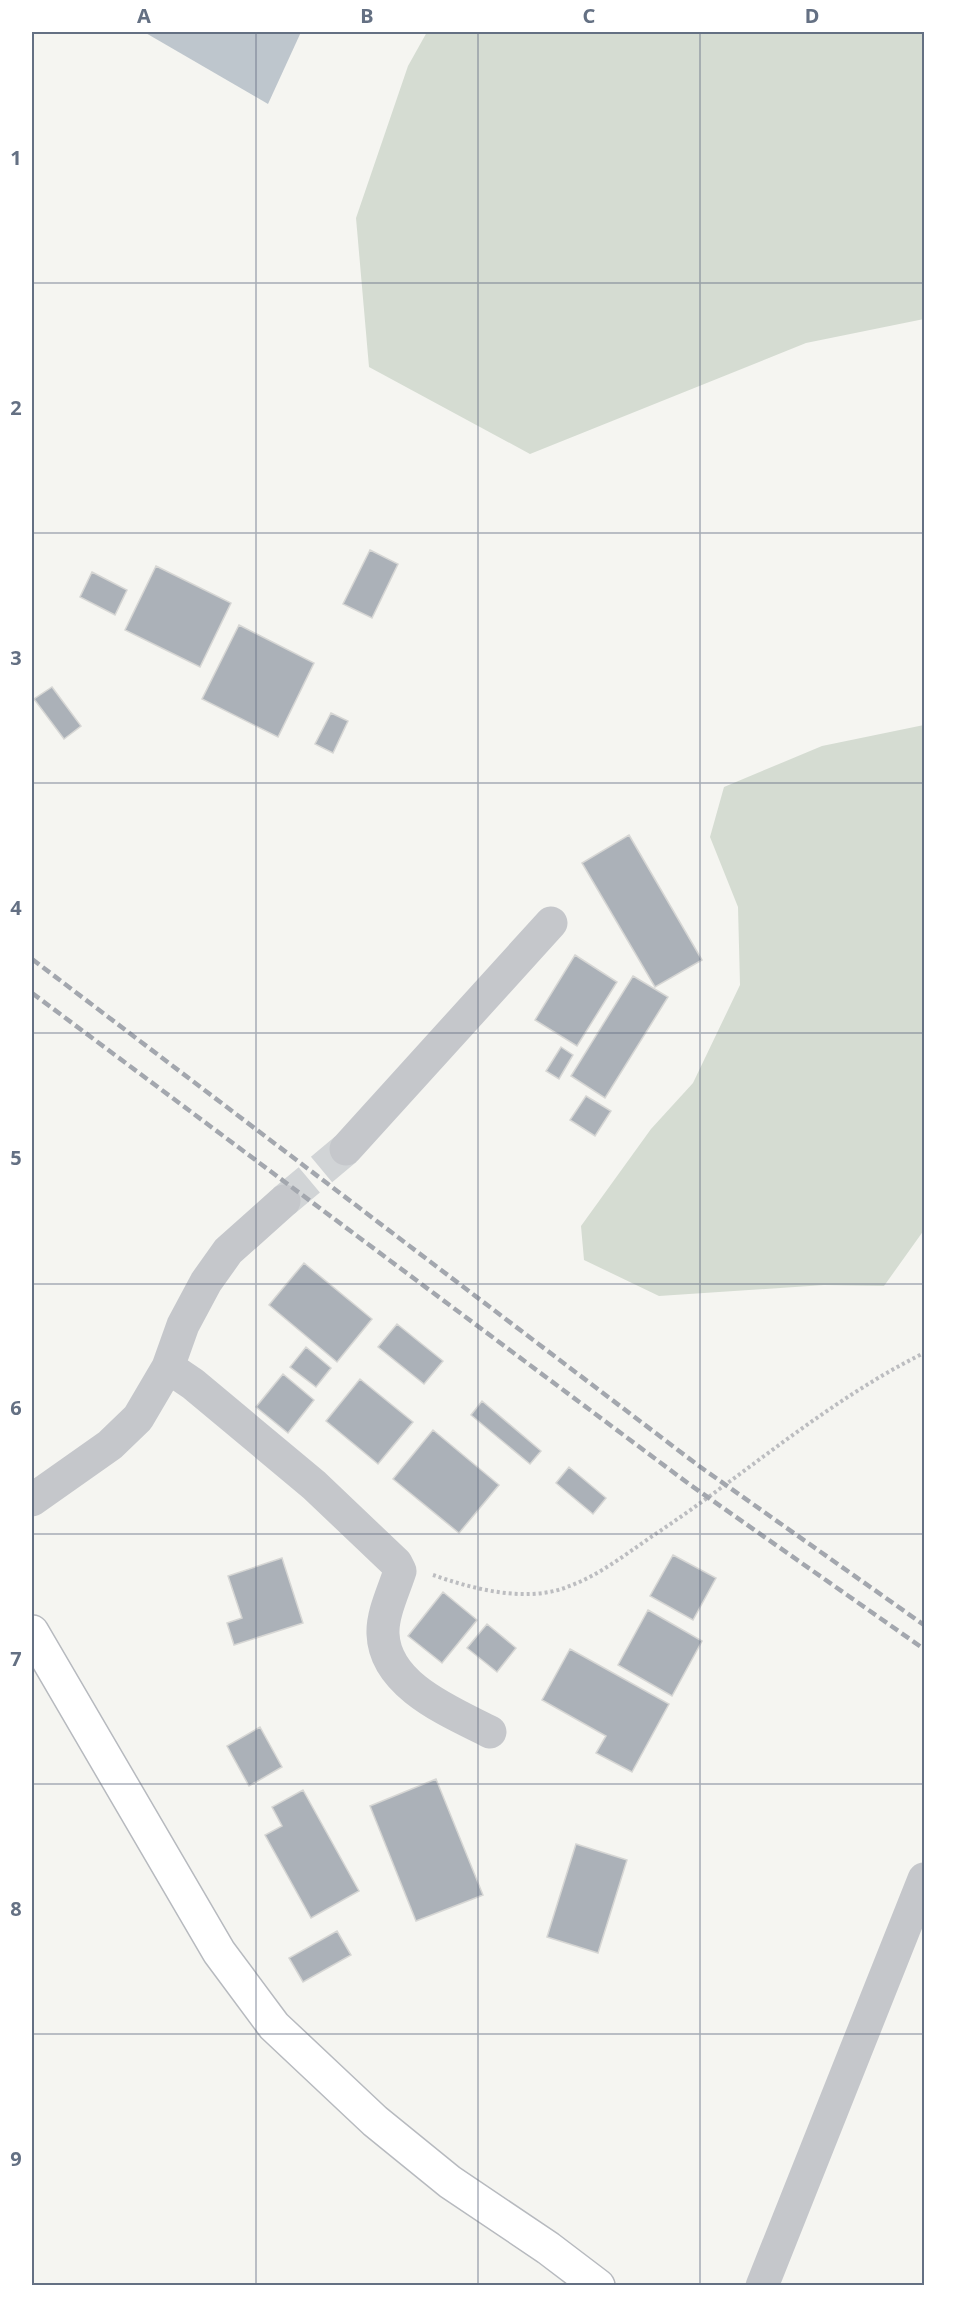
<svg xmlns="http://www.w3.org/2000/svg" width="956" height="2317" viewBox="0 0 956 2317" font-family="'Noto Sans',sans-serif">
  <style>
    .green { fill: #d5dcd2 }
    .water { fill: #bec6cd }
    .building { fill: #abb1b8; stroke: #d6d6d4; stroke-width: 1.5 }
    .lines { fill: none; stroke-linecap: round; stroke-linejoin: round }
    .street-tunnel { stroke: #d1d4d6; stroke-width: 33; stroke-dasharray: 33 16; stroke-linecap: butt }
    .secondary-casing { stroke: #b7babf; stroke-width: 36 }
    .path { stroke: #bcbdc0; stroke-width: 4; stroke-dasharray: 3 3; stroke-linecap: butt }
    .street { stroke: #c5c7cb; stroke-width: 33 }
    .secondary { stroke: #fff; stroke-width: 33 }
    .rail { stroke: #a3a7ae; stroke-width: 4.5; stroke-dasharray: 9 4.5; stroke-linecap: butt }
    .grid { fill: none; stroke: #647083; stroke-width: 1.5; stroke-opacity: 0.55 }
    .neatline { fill: none; stroke: #647083; stroke-width: 2 }
    .grid-label { font-size: 20px; text-anchor: middle; font-weight: bold; fill: #647083 }
  </style>
  <rect width="100%" height="100%" fill="#f5f5f1"/>
  <path class="green" d="M427,32h497v287l-118,24 -276,111 -161,-87 -13,-149 52,-152z
    M924,725v505l-40,56 -60,-1 -165,11 -75,-36 -3,-34 70,-97 42,-46 47,-98 -2,-78 -28,-70 14,-50 98,-41z"/>
  <path class="water" d="M144,32h157l-33,72z"/>
  <path class="building" d="M370,550l28,14 -26,54 -29,-14z
    M156,566l75,37 -31,64 -75,-37z
    M92,572l35,18 -12,25 -35,-18z
    M239,625l75,38 -36,74 -76,-38z
    M52,687l29,39 -17,13 -30,-40z
    M331,713l17,8 -15,32 -18,-9z
    M629,835l73,125 -47,27 -73,-124z
    M575,955l42,27 -40,64 -42,-26z
    M633,976l35,21 -63,101 -34,-22z
    M561,1047l12,8 -14,24 -13,-8z
    M586,1096l25,15 -16,25 -25,-16z
    M304,1263l68,56 -35,43 -68,-57z
    M397,1324l46,37 -19,23 -46,-37z
    M306,1347l25,21 -15,19 -26,-20z
    M283,1374l31,26 -26,33 -32,-26z
    M360,1379l53,43 -35,42 -52,-43z
    M482,1401l59,50 -11,13 -59,-49z
    M433,1430l66,55 -40,48 -66,-54z
    M569,1467l37,31 -13,16 -37,-31z
    M673,1555l43,23 -23,42 -43,-24z
    M282,1558l21,65 -69,22 -7,-22 15,-5 -14,-42z
    M443,1592l34,28 -35,43 -34,-27z
    M648,1610l54,31 -30,55 -54,-31z
    M487,1624l29,24 -19,24 -30,-24z
    M570,1649l99,55 -37,68 -36,-19 10,-17 -64,-36z
    M260,1727l22,40 -33,19 -22,-40z
    M436,1779l47,116 -67,26 -46,-115z
    M303,1790l56,101 -48,27 -46,-83 17,-9 -10,-19z
    M576,1844l51,16 -29,93 -51,-16z
    M337,1931l14,24 -48,27 -14,-24z"/>
  <g class="lines">
    <path class="street-tunnel" d="M284,1201l62,-52"/>
    <defs>
      <path id="secondary" d="M32,1632l187,320 55,74 101,95 75,61 98,66 50,38"/>
    </defs>
    <use href="#secondary" class="secondary-casing"/>
    <path class="path" d="M433,1575c40,14 93,28 134,12 34,-12 64,-37 93,-56 88,-59 169,-131 264,-178"/>
    <path class="street" d="M346,1149l205,-226
      M168,1367l25,17 121,101 82,78 4,8c-6,19 -18,43 -17,63 2,52 68,78 107,98
      M32,1500l78,-55 28,-27 30,-51 15,-42 23,-43 22,-31 56,-50
      M762,2286l162,-407"/>
    <use href="#secondary" class="secondary"/>
    <path class="rail" d="M32,959l667,507 225,159
      M32,993l657,491 235,165"/>
  </g>
  <path class="grid" d="M256,32v2254M478,32v2254M700,32v2254M32,283h892M32,533h892M32,783h892M32,1033h892M32,1284h892M32,1534h892M32,1784h892M32,2034h892"/>
  <rect width="956" height="2317" fill="none" stroke="#ffffff" stroke-width="66"/>
  <rect x="33" y="33" width="890" height="2251" class="neatline"/>
  <g class="grid-label">
    <text x="144" y="23">A</text>
    <text x="367" y="23">B</text>
    <text x="589" y="23">C</text>
    <text x="812" y="23">D</text>
    <text x="16" y="165">1</text>
    <text x="16" y="415">2</text>
    <text x="16" y="665">3</text>
    <text x="16" y="915">4</text>
    <text x="16" y="1165">5</text>
    <text x="16" y="1415">6</text>
    <text x="16" y="1666">7</text>
    <text x="16" y="1916">8</text>
    <text x="16" y="2166">9</text>
  </g>
</svg>
